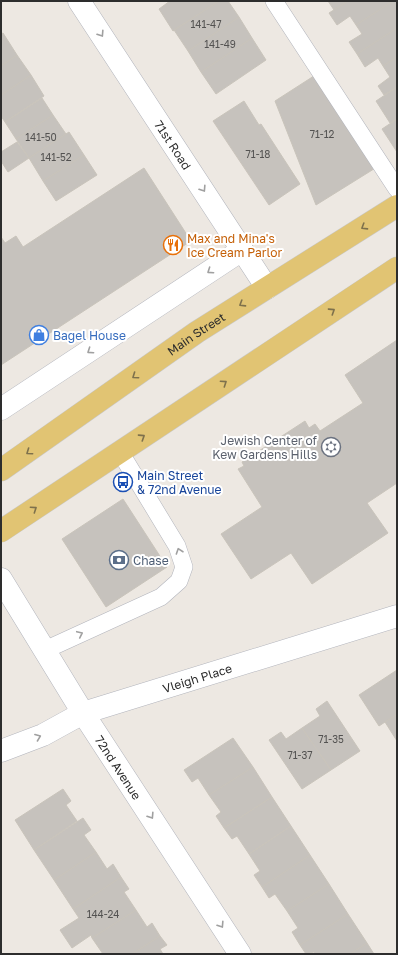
<svg xmlns="http://www.w3.org/2000/svg" width="398" height="955" viewBox="0 0 398 955" font-family="'Golos Text',sans-serif">
  <style>
    .building { fill: #c6c2bd; stroke: #c9c4bb }
    .lines { fill: none; stroke-linecap: round; stroke-linejoin: round }
    .lane-casing { stroke: #b2b4bc; stroke-width: 18 }
    .street-casing { stroke: #b2b4bc; stroke-width: 23 }
    .primary-casing { stroke: #c8c8c8; stroke-width: 23 }
    .lane { stroke: #fff; stroke-width: 17 }
    .street { stroke: #fff; stroke-width: 22 }
    .primary { stroke: #e1c473; stroke-width: 22 }
    .oneway { stroke: #a0a0a0 }
    .oneway2 { stroke: #7e714c }
    .labels { text-anchor: middle; dominant-baseline: central; stroke-width: 4; stroke-linejoin: round; paint-order: stroke }
    .number-label { font-size: 10px; fill: #535251 }
    .street-label { font-size: 12px; fill: #2d2d2d; stroke: #fff }
    .food-label { font-size: 12px; fill: #c56008; stroke: #fff; text-anchor: start }
    .shop-label { font-size: 12px; fill: #366cbe; stroke: #fff; text-anchor: start }
    .worship-label { font-size: 12px; fill: #5b616d; stroke: #fff; text-anchor: end }
    .transit-label { font-size: 12px; fill: #164399; stroke: #fff; text-anchor: start }
    .service-label { font-size: 12px; fill: #4e5e75; stroke: #fff; text-anchor: start }
  </style>
  <rect width="100%" height="100%" fill="#ede8e2"/>
  <path class="building" d="M170,1h49l-46,30 -14,-22z
    M219,1h9l11,16 -51,34 -14,-21z
    M328,1h20l-14,9z
    M348,1h45l-37,24 -6,-9 -13,9 -8,-12z
    M393,1h4v27l-40,26 -8,-12 13,-8 -6,-9z
    M239,17l13,21 -51,34 -13,-21z
    M397,28v29l-14,9 -5,-8 -13,9 -8,-13z
    M3,33l14,22 -16,11v-32z
    M252,38l14,22 -50,34 -15,-22z
    M17,55l14,20 -30,20v-29z
    M397,57v30l-13,8 -6,-9 12,-9 -7,-11z
    M317,74l60,93 -61,38 -41,-104z
    M31,75l13,21 -39,26 -4,-6v-21z
    M397,87v32l-7,4 -14,-22z
    M42,98l11,17 -37,24 -11,-17z
    M244,101l15,24 2,-1 39,60 -31,21 -56,-84z
    M53,115l13,19 -37,24 -13,-19z
    M397,119v33l-15,-23z
    M69,132l15,23 -41,26 -14,-23z
    M17,142l12,16 -21,14 -7,-11v-9z
    M84,155l13,20 -41,26 -13,-20z
    M144,168l47,73 -190,124v-128l4,6 11,-7 7,11z
    M397,340v143l-30,20 21,30 -76,51 -21,-31 -40,26 -30,-45 41,-27 -24,-38 6,-3 -2,-4 63,-41 4,7 6,-4 5,7 43,-28 -18,-28z
    M123,499l44,68 -61,40 -44,-68z
    M397,670v44l-18,12 -20,-31z
    M327,701l33,50 -29,19 -29,-42 18,-12 -4,-7z
    M397,714v27l-12,-19z
    M302,728l29,42 -29,19 -33,-49 12,-8 5,7z
    M233,738l20,29 -44,28 -11,-17 -6,4 -8,-12z
    M253,767l19,30 -48,31 -8,-12 5,-4 -12,-17z
    M63,789l8,12 -5,4 11,16 -43,29 -19,-30z
    M272,797l19,29 -42,28 -12,-18 -5,3 -8,-11z
    M83,818l8,12 -7,5 12,17 -42,28 -20,-30z
    M291,826l19,29 -48,32 -8,-12 6,-4 -11,-17z
    M96,852l11,17 6,-5 8,13 -48,32 -19,-29z
    M310,855l19,29 -42,27 -12,-17 -6,4 -7,-11z
    M121,877l8,12 -5,3 12,18 -44,28 -1,-3 -19,13 -12,-18 19,-12 -6,-9z
    M329,884l19,30 -48,31 -8,-13 6,-4 -11,-17z
    M136,910l11,17 5,-4 8,13 -28,18h-29l-11,-16z
    M348,914l19,29 -17,11h-34l-2,-2 -8,2 -6,-9z
    M160,936l7,9 -7,4 3,5h-31z
    M367,943l7,11h-24z"/>
  <g class="lines">
    <defs>
      <path id="lane" d="M274,1l123,188
        M45,650l116,-53 18,-16 5,-14 -7,-21 -57,-94"/>
      <g id="street">
        <path id="s1" d="M79,1l188,287"/>
        <path d="M1,409l241,-159"/>
        <path id="s2" d="M1,579l82,134 157,241"/>
        <path id="s3" d="M1,751l42,-16 40,-22 314,-97"/>
      </g>
      <g id="primary">
        <path id="s4" d="M1,470l196,-138 200,-126"/>
        <path d="M1,531l396,-263"/>
      </g>
    </defs>
    <use href="#lane" class="lane-casing"/>
    <use href="#street" class="street-casing"/>
    <use href="#primary" class="primary-casing"/>
    <use href="#lane" class="lane"/>
    <use href="#street" class="street"/>
    <use href="#primary" class="primary"/>
  </g>
  <defs><path id="oneway-chevron" d="M-2-3.5L2.5 0L-2 3.5" fill="none" stroke-width="1.6" stroke-linecap="round" stroke-linejoin="round"/></defs>
  <g class="oneway">
    <use href="#oneway-chevron" transform="translate(101 34) rotate(57)"/>
    <use href="#oneway-chevron" transform="translate(203 189) rotate(57)"/>
    <use href="#oneway-chevron" transform="translate(210 271) rotate(146)"/>
    <use href="#oneway-chevron" transform="translate(90 351) rotate(146)"/>
    <use href="#oneway-chevron" transform="translate(179 551) rotate(-109)"/>
    <use href="#oneway-chevron" transform="translate(80 634) rotate(-25)"/>
    <use href="#oneway-chevron" transform="translate(38 737) rotate(-21)"/>
    <use href="#oneway-chevron" transform="translate(151 816) rotate(57)"/>
    <use href="#oneway-chevron" transform="translate(221 925) rotate(57)"/>
  </g>
  <g class="oneway2">
    <use href="#oneway-chevron" transform="translate(364 227) rotate(148)"/>
    <use href="#oneway-chevron" transform="translate(242 304) rotate(148)"/>
    <use href="#oneway-chevron" transform="translate(332 311) rotate(-33)"/>
    <use href="#oneway-chevron" transform="translate(135 376) rotate(145)"/>
    <use href="#oneway-chevron" transform="translate(224 383) rotate(-34)"/>
    <use href="#oneway-chevron" transform="translate(142 437) rotate(-33)"/>
    <use href="#oneway-chevron" transform="translate(29 452) rotate(145)"/>
    <use href="#oneway-chevron" transform="translate(34 509) rotate(-34)"/>
  </g>
  <defs>
    <symbol id="restaurant-ring" viewBox="-11 -11 22 22"><circle r="9.5" fill="#fff" stroke="#e8710a" stroke-width="1.5"/><path d="M-5-6h1v4h1v-4h1v4h1v-4h1v5L-1.5 .5V6h-2V.5L-5-1ZM5-6V6H3V1.5H1.5Q1.5-4 5-6Z" fill="#e8710a"/></symbol>
    <symbol id="shop-ring" viewBox="-11 -11 22 22"><circle r="9.5" fill="#fff" stroke="#3f7fe0" stroke-width="1.5"/><path d="M-5-2.5h2.3a2.7 3.5 0 0 1 5.4 0H5L5.5 6h-11ZM-1.5-2.5h3a1.5 2.3 0 0 0-3 0Z" fill="#3f7fe0"/></symbol>
    <symbol id="synagogue-ring" viewBox="-11 -11 22 22"><circle r="9.5" fill="#fff" stroke="#6b7280" stroke-width="1.5"/><path d="M0-6.5L5.6 3.2H-5.6ZM0 6.5L5.6-3.2H-5.6Z" fill="#6b7280"/></symbol>
    <symbol id="bus-ring" viewBox="-11 -11 22 22"><circle r="9.5" fill="#fff" stroke="#1a4fb4" stroke-width="1.5"/><path d="M-5-6H5V4H4V6H2V4H-2V6H-4V4H-5ZM-3.5-4V0h7V-4ZM-3.5 1.2v1.5H-2V1.2ZM2 1.2v1.5H3.5V1.2Z" fill="#1a4fb4"/></symbol>
    <symbol id="bank-ring" viewBox="-11 -11 22 22"><circle r="9.5" fill="#fff" stroke="#5c6f8a" stroke-width="1.5"/><path d="M-6-4H6V4H-6ZM0-2.3a2.3 2.3 0 1 0 0 4.6a2.3 2.3 0 1 0 0-4.6Z" fill="#5c6f8a"/></symbol>
  </defs>
  <g fill-rule="evenodd">
    <use href="#restaurant-ring" x="162" y="234" width="22" height="22"/>
    <use href="#shop-ring" x="28" y="324" width="22" height="22"/>
    <use href="#synagogue-ring" x="320" y="436" width="22" height="22"/>
    <use href="#bus-ring" x="112" y="471" width="22" height="22"/>
    <use href="#bank-ring" x="108" y="549" width="22" height="22"/>
  </g>
  <g class="labels">
    <g class="number-label">
      <text x="206" y="24">141-47</text>
      <text x="220" y="44">141-49</text>
      <text x="322" y="134">71-12</text>
      <text x="41" y="137">141-50</text>
      <text x="258" y="154">71-18</text>
      <text x="56" y="157">141-52</text>
      <text x="331" y="739">71-35</text>
      <text x="300" y="755">71-37</text>
      <text x="103" y="914">144-24</text>
    </g>
    <g class="street-label">
      <text stroke="none"><textPath href="#s1" startOffset="172">71st Road</textPath></text>
      <text stroke="none"><textPath href="#s4" startOffset="238">Main Street</textPath></text>
      <text stroke="none"><textPath href="#s3" startOffset="210">Vleigh Place</textPath></text>
      <text stroke="none"><textPath href="#s2" startOffset="222">72nd Avenue</textPath></text>
    </g>
    <g class="food-label">
      <text x="187" y="238">Max and Mina's<tspan x="187" dy="14">Ice Cream Parlor</tspan></text>
    </g>
    <g class="shop-label">
      <text x="53" y="335">Bagel House</text>
    </g>
    <g class="worship-label">
      <text x="317" y="440">Jewish Center of<tspan x="317" dy="14">Kew Gardens Hills</tspan></text>
    </g>
    <g class="transit-label">
      <text x="137" y="475">Main Street<tspan x="137" dy="14">&amp; 72nd Avenue</tspan></text>
    </g>
    <g class="service-label">
      <text x="133" y="560">Chase</text>
    </g>
  </g>
  <rect width="398" height="955" fill="none" stroke="#2d2d2d" stroke-width="4"/>
</svg>
